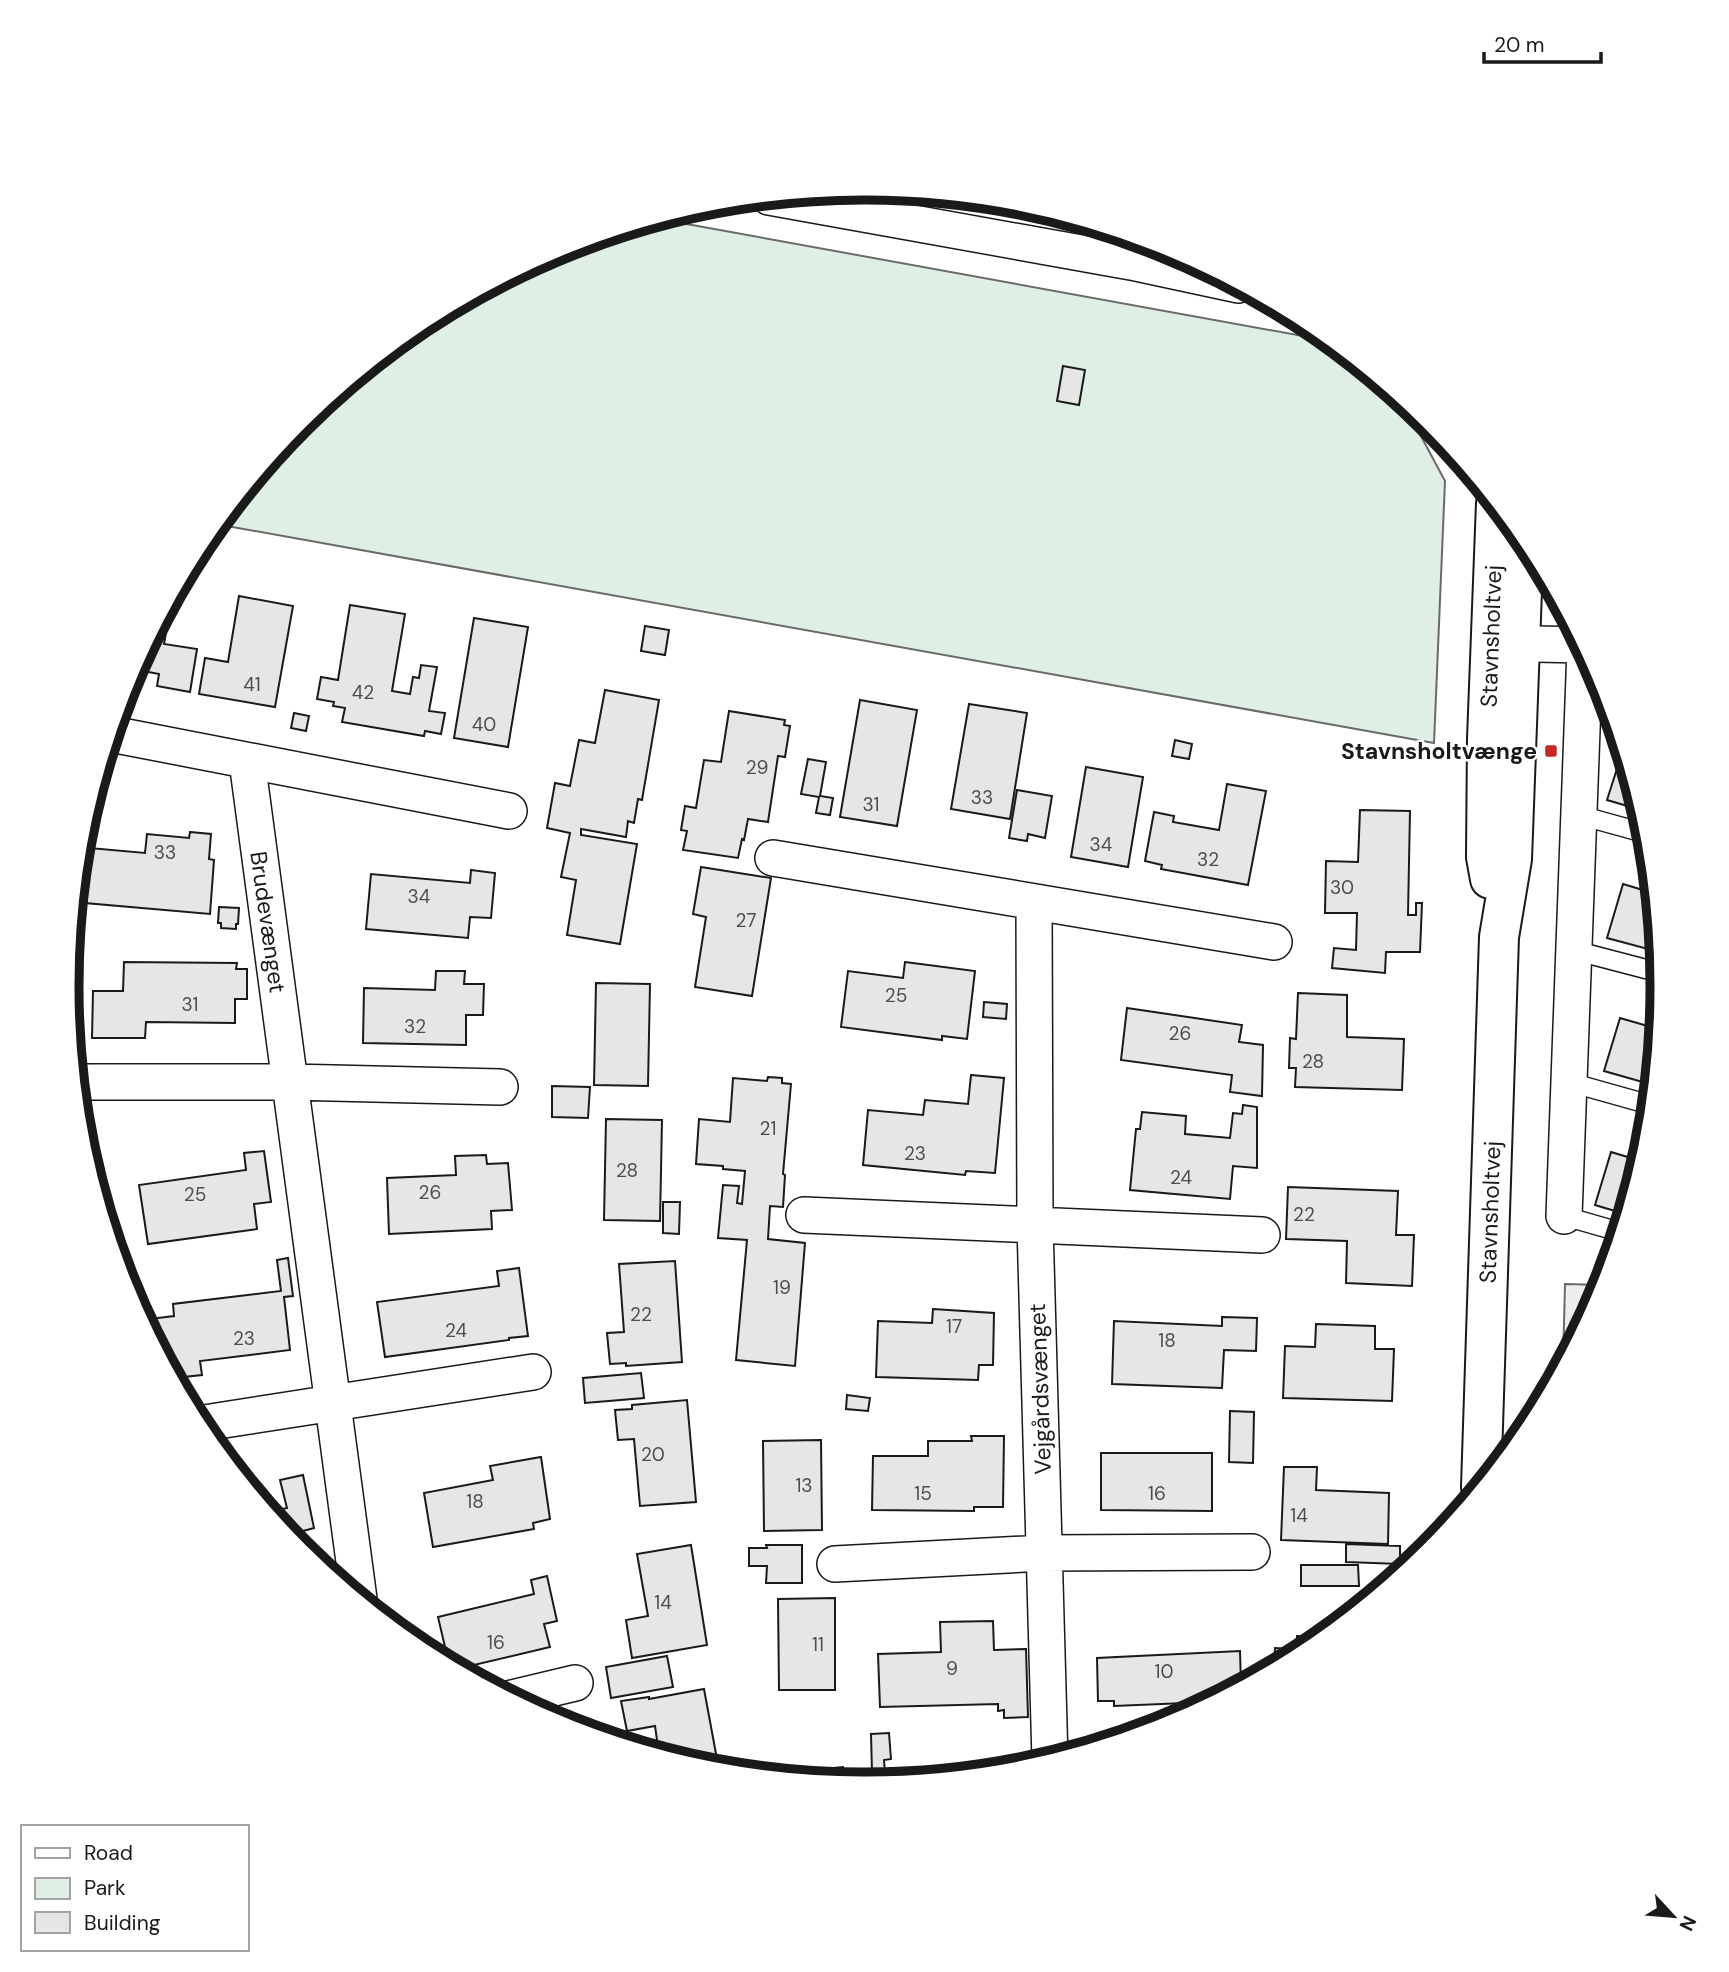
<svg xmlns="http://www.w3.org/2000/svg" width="1729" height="1972" viewBox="0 0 1729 1972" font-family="'DM Sans',sans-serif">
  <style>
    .green { fill: #e0efe3; stroke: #6a6a6a; stroke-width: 2 }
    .parking { fill: #ededed; stroke: #6a6a6a; stroke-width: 2 }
    .building { fill: #e6e6e6; stroke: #1a1a1a; stroke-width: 2 }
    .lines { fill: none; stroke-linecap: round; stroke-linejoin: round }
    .lane-casing { stroke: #1a1a1a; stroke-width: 21 }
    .street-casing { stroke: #1a1a1a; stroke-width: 38 }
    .secondary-casing { stroke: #1a1a1a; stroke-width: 42 }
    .lane { stroke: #fff; stroke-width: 18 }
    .street { stroke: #fff; stroke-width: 35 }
    .secondary { stroke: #fff; stroke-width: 38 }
    .poi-dot { fill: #c62828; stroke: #fff; stroke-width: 2.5 }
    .labels { text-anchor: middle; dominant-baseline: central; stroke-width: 5; stroke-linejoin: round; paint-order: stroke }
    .number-label { font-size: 19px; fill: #4d4d4d }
    .street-label { font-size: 23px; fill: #1a1a1a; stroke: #fff }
    .poi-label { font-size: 23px; font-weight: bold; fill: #1a1a1a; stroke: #fff; text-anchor: end }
    .rim { fill: none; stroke: #1a1a1a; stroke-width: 9 }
  </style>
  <rect width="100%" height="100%" fill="#fff"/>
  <path class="green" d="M659,219l671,122 71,58 44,82 -11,262 -1218,-219 85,-103 120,-99 138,-73z"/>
  <path class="parking" d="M1565,1284l39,1 -41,78z"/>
  <path class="building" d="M1063,366l22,4 -6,35 -22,-4z
    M239,596l54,10 -18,101 -76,-13 6,-36 23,4z
    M172,597l-8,47 33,5 -7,43 -33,-6 2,-12 -26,-5z
    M350,605l55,9 -13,77 18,3 3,-17 6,1 2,-13 16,2 -8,44 16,2 -4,21 -16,-3 -1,5 -82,-14 3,-14 -12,-2 1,-4 -17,-3 4,-22 17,3z
    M474,618l54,9 -20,120 -54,-9z
    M645,626l24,4 -4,25 -24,-4z
    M605,690l54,10 -17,100 -4,-1 -4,24 -6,-2 -2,16 -45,-8v6l56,9 -17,100 -53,-9 9,-55 -15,-3 9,-44 -23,-5 8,-45 15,3 9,-46 16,3z
    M860,700l57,10 -20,116 -57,-9z
    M969,704l58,9 -17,106 -59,-10z
    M729,711l56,9 -1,5 6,1 -5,31 -7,-1 -10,66 -20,-3 -4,21 -2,-1 -4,19 -55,-8 4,-19 -6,-1 4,-24 11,2 8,-48 17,2z
    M294,713l15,3 -3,15 -15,-3z
    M1175,740l17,4 -3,15 -17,-3z
    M1623,750l18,60 -34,-10z
    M808,759l18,3 -6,34 13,2 -3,17 -14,-2 3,-16 -18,-3z
    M1086,767l57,10 -15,90 -57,-10z
    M1227,784l39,7 -18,94 -87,-16 1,-4 -17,-4 9,-49 20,4 -1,6 46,8z
    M1017,790l35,6 -7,42 -17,-4 -1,7 -18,-3z
    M1360,810l50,1 -2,104h8v-12h6l-2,49h-34l-1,21 -53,-5 2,-20 22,2 1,-37h-32l1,-52 32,1z
    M190,832l21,2 -2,25 5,1 -4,54 -125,-11 5,-55 55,5 2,-19 42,4z
    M701,867l70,11 -19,118 -57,-9 11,-70 -13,-3z
    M471,870l24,3 -4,45 -21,-1 -2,21 -102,-9 5,-55 99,9z
    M1623,884l30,9 6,59 -52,-14z
    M219,907l20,1 -1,16h-2v5l-15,-1v-5h-3z
    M124,962l113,1 -1,6h11v30h-12v24l-89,-1 -1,16h-53l1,-47h30z
    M905,962l70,9 -8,68 -25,-3v4l-101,-13 7,-56 55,7z
    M436,971h29l-1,13h20l-1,31h-17v30l-103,-2 1,-55 71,2z
    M596,983l54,1 -2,102 -54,-1z
    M1298,993l49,2v42l57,2 -2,51 -107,-3 1,-19h-7l1,-30 6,1z
    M984,1002l23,2 -1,15 -23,-2z
    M1127,1008l115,17 -3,17 24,3 -1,51 -32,-4 2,-17 -111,-15z
    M1620,1018l38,11 -5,56 -49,-14z
    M971,1075l33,3 -9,95 -29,-2 -1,4 -102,-10 5,-55 55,5 2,-15 43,4z
    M768,1077l14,1v5l9,1 -8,90 2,1 -2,32 -13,-1 -2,33 37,4 -10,123 -59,-6 11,-120 -29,-2 5,-53 16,1 -2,17 5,1 3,-33 -22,-2v-3l-27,-2 3,-45 31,3 3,-44 34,3z
    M552,1086l38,1 -2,31 -36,-1z
    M1243,1105l14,2v61l-24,-2 -3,33 -100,-9 6,-61h4l2,-17 44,4 -1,18 45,4 3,-25 9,1z
    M606,1119l56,1 -2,101 -56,-1z
    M264,1151l7,51 -17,2 3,25 -109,15 -9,-59 107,-15 -2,-17z
    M1611,1152l30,9 -16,53 -30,-9z
    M486,1155l1,9 21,-1 4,47 -21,1 1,18 -103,5 -2,-56 69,-3 -1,-19z
    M1288,1187l110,4 -2,44h18l-2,51 -66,-3 1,-42 -61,-2z
    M663,1202h17l-1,32 -16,-1z
    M288,1258l5,38 -9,1 6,53 -90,11 2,14 -28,3 -23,-42 -2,-17 25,-3 -1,-12 108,-13 -4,-31z
    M675,1261l7,101 -56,4v-3l-16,1 -3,-31 17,-1 -5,-68z
    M519,1268l9,68 -19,2v2l-124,17 -8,-55 122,-16 -2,-15z
    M933,1309l61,4 -1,52h-14l-1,15 -102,-3 2,-56 54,2z
    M1222,1317l35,1 -1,33 -32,-1 -2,38 -110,-4 2,-63 108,5z
    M1316,1324l59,2v23h19l-2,52 -109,-3 2,-52 30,1z
    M641,1373l3,25 -59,5 -2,-25z
    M847,1395l23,3 -2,13 -22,-2z
    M687,1400l9,102 -56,4 -6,-67 -16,1 -3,-30 17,-1v-4z
    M1230,1411l24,1 -1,51 -24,-1z
    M971,1436h33l-1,71h-29v4l-102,-1 1,-54h55v-15h44z
    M821,1440l1,90 -58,1 -1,-90z
    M1101,1453h111v58l-111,-1z
    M541,1457l9,62 -17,4 1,6 -101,18 -9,-54 69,-13 -3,-14z
    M1284,1467h33l-1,23 73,3 -1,51 -107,-4z
    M303,1475l11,53 -18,5 4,17 -31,-38 18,-4 -7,-28z
    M1346,1544l54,2v18l-54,-2z
    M691,1545l16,100 -75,13 -6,-38 22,-4 -11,-62z
    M766,1545h36v38h-36l1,-17h-18v-18h18z
    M1301,1565h57l1,21h-58z
    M547,1576l10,45 -13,3 6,23 -93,22 -8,-5 -11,-47 96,-23 -3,-14z
    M835,1598v92h-56l-1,-91z
    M993,1621l1,29 32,-1 2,68 -24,1v-8l-6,1v-7l-118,3 -2,-53 63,-2 -1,-30z
    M1297,1636l25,2 -14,12 -34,18 1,-20 21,1z
    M1240,1651l1,34 -31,17 -96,4v-5h-16l-1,-43z
    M667,1656l6,31 -62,11 -5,-31z
    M704,1689l15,81 -11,-1 -49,-15 -4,-28 -28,5 -6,-30 28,-4v2z
    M889,1733l2,26 -7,1 1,13h-13l-1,-39z
    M843,1767l2,15 -21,-2 -1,-11z"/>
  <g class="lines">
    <defs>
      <path id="lane" d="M1579,815l69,19
        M1573,950l88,23
        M1569,1082l82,23
        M1564,1216l56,16"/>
      <path id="street" d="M769,197l362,65 107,23
        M1492,643l91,2
        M111,734l398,77
        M247,761l112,838
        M773,858l501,84
        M1034,902l1,323 15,535
        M76,1082h214l210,5
        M804,1215l458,20
        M1564,1216l21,-567
        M198,1424l335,-52
        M835,1564l209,-11 208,-1
        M512,1698l63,-15"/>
      <path id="secondary" d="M1490,879l-4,-22 1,-118 9,-236
        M1481,1487l18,-550 13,-78 12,-322"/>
    </defs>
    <use href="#lane" class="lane-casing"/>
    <use href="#street" class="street-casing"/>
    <use href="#secondary" class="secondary-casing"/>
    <use href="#lane" class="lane"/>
    <use href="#street" class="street"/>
    <use href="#secondary" class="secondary"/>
  </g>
  <rect class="poi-dot" x="1544" y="744" width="14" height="14" rx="3.5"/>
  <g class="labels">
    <g class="number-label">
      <text x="252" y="684">41</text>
      <text x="363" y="692">42</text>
      <text x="484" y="724">40</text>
      <text x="757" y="767">29</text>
      <text x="982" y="797">33</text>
      <text x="871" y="804">31</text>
      <text x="1101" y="844">34</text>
      <text x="165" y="852">33</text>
      <text x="1208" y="859">32</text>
      <text x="1342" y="887">30</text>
      <text x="419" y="896">34</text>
      <text x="746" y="920">27</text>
      <text x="896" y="995">25</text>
      <text x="190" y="1004">31</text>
      <text x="415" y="1026">32</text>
      <text x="1180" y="1033">26</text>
      <text x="1313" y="1061">28</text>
      <text x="768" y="1128">21</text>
      <text x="915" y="1153">23</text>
      <text x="627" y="1170">28</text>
      <text x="1181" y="1177">24</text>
      <text x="430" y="1192">26</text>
      <text x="195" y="1194">25</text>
      <text x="1304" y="1214">22</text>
      <text x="782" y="1287">19</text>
      <text x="641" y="1314">22</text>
      <text x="954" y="1326">17</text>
      <text x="456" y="1330">24</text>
      <text x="244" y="1338">23</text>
      <text x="1167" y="1340">18</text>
      <text x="653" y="1454">20</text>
      <text x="804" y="1485">13</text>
      <text x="923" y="1493">15</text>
      <text x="1157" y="1493">16</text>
      <text x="475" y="1501">18</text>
      <text x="1299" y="1515">14</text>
      <text x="663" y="1602">14</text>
      <text x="496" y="1642">16</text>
      <text x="818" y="1644">11</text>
      <text x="952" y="1668">9</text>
      <text x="1164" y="1671">10</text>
    </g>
    <g class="street-label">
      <text transform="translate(1491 636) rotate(-88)">Stavnsholtvej</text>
      <text transform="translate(268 922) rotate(82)">Brudevænget</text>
      <text transform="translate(1490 1212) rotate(-88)">Stavnsholtvej</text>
      <text transform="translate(1040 1389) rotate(-92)">Vejgårdsvænget</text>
    </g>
    <g class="poi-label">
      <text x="1537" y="751">Stavnsholtvænge</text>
    </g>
  </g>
  <path d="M0 0H1729V1972H0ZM864 200H865A785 785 0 0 1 1650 985V987A785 785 0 0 1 865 1772H864A785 785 0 0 1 79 987V985A785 785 0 0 1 864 200Z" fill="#fff" fill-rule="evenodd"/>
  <path class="rim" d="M864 200H865A785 785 0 0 1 1650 985V987A785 785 0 0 1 865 1772H864A785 785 0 0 1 79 987V985A785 785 0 0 1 864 200Z"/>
  <rect x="21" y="1825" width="228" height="126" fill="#ffffff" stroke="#a3a3a3" stroke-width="2"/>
  <rect x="35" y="1848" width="35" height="10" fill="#ffffff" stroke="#a3a3a3" stroke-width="2"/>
  <text x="84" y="1860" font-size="21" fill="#1a1a1a">Road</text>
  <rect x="35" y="1878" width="35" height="21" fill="#e0efe3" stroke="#a3a3a3" stroke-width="2"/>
  <text x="84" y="1895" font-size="21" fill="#1a1a1a">Park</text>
  <rect x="35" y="1912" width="35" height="21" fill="#e6e6e6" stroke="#a3a3a3" stroke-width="2"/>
  <text x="84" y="1930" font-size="21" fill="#1a1a1a">Building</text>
  <g transform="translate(1673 1916) rotate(116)" stroke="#ffffff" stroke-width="5" paint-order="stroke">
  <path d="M0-5L12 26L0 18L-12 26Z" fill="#1a1a1a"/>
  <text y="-10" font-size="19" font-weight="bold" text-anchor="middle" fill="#1a1a1a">N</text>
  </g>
  <path d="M1484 52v10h117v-10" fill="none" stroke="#1a1a1a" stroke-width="3.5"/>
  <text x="1494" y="52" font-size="21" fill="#1a1a1a" stroke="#ffffff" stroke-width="5" paint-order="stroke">20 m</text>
</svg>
